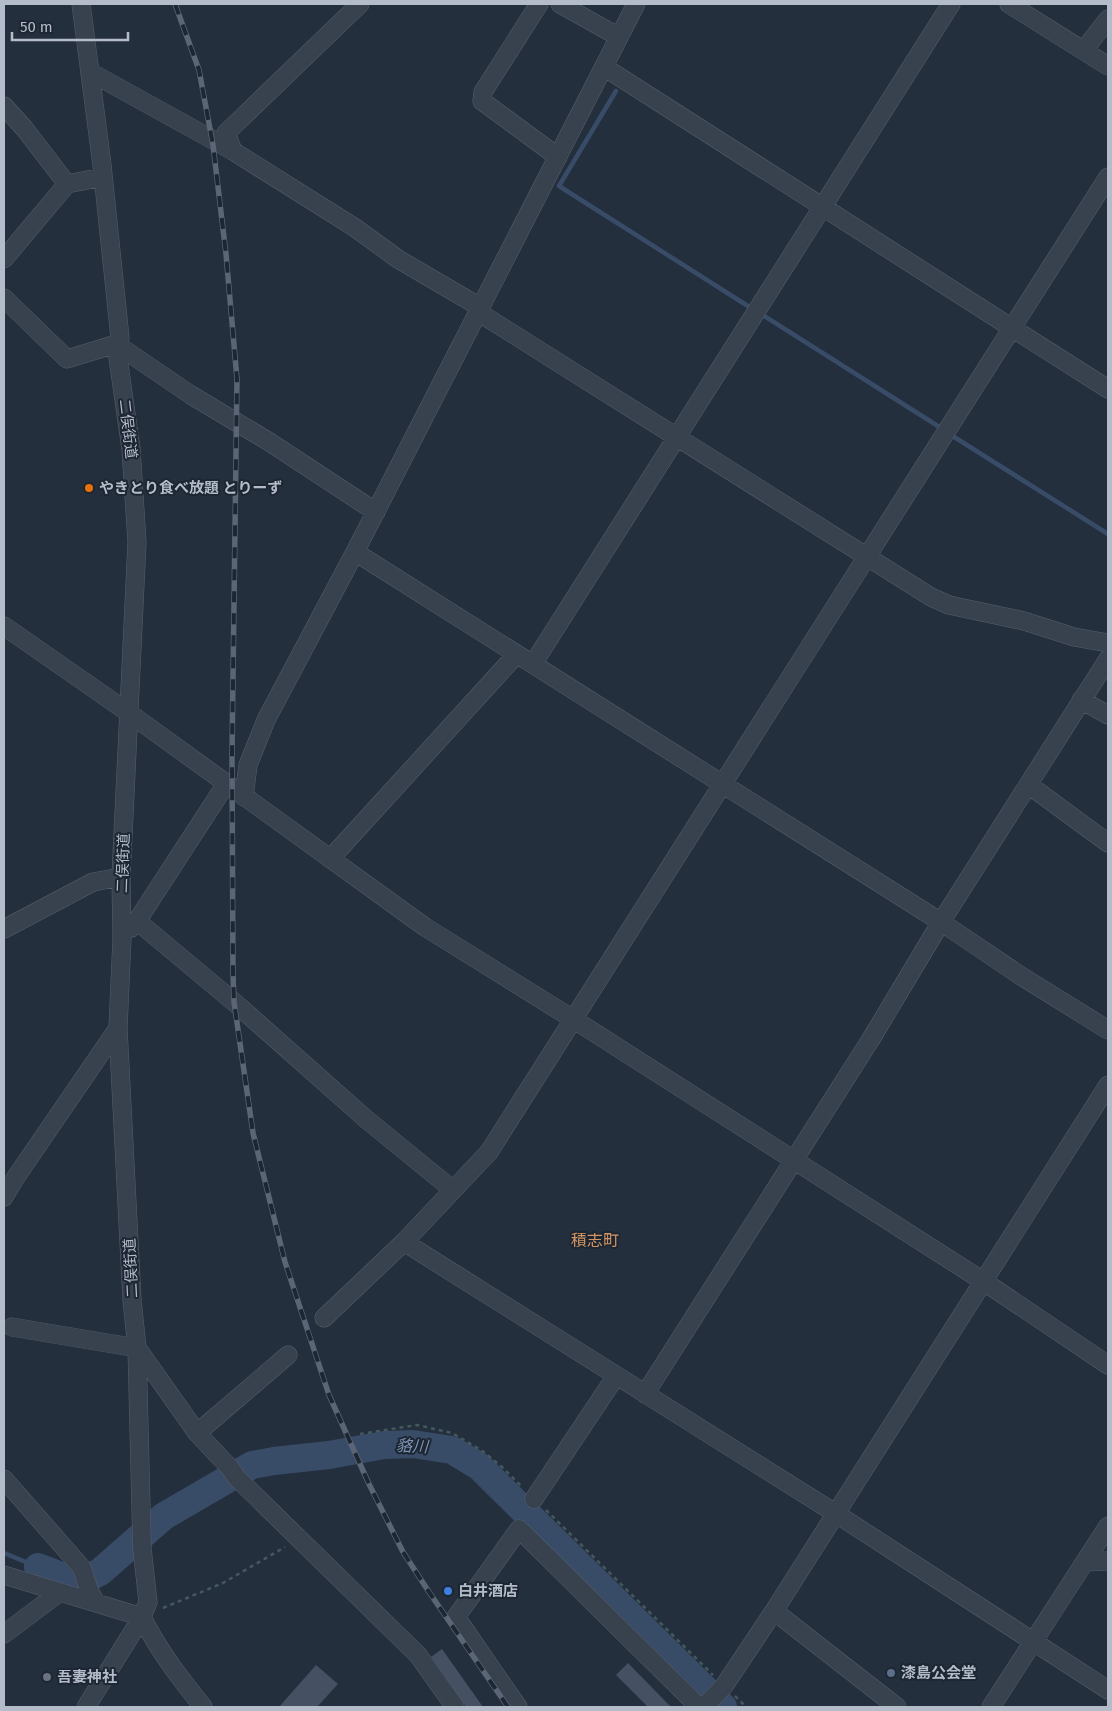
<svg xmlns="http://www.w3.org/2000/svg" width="1112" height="1711" viewBox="0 0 1112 1711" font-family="'Fira Sans','Noto Sans JP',sans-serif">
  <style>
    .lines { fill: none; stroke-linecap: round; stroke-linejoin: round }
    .stream { stroke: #394c67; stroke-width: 4.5 }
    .river { stroke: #394c67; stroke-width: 28 }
    .building { fill: #455162 }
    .minor-casing { stroke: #565f6c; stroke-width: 19 }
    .path { stroke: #44595c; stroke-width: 2.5; stroke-dasharray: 4 4; stroke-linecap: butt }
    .minor { stroke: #38414e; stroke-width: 18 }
    .rail-casing { stroke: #5a6575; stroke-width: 5.5 }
    .rail { stroke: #1d2633; stroke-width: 4; stroke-dasharray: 11; stroke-linecap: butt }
    .food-dot { fill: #e8710a; stroke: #1d2633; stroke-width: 2 }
    .shop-dot { fill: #3f7fe0; stroke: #1d2633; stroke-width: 2 }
    .service-dot { fill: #5c6f8a; stroke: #1d2633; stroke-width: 2 }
    .worship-dot { fill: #6b7280; stroke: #1d2633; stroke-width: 2 }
    .labels { text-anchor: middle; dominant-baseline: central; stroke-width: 4; stroke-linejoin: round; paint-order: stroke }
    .street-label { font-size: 15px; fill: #b4bcc9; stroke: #1d2633 }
    .poi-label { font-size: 15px; font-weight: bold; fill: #b4bcc9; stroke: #1d2633; text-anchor: start }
    .neighbourhood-label { font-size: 16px; fill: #d59563; stroke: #1d2633 }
    .water-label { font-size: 16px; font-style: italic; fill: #7c92b1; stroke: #1d2633 }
  </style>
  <rect width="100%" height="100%" fill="#242f3e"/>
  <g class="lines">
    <path class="stream" d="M616,91l-57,95 192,122
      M761,314l180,114
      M951,435l157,99
      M4,1553l34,14"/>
    <path class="river" d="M38,1567l29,11 15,3 18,-9 64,-56 88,-51 22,-4 55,-6 55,-10 29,-1 39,6 28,17 18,18 225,222"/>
  </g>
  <path class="building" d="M442,1649l41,58h-17l-35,-50z
    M628,1663l42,43 -1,1h-21l-32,-32z
    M316,1665l22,19 -21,23h-38z"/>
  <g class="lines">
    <defs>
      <path id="minor" d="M81,4l21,161 18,173 -4,6 15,105 6,93 -16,335 1,61 -4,90 14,272 5,48 5,200 6,54 -6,15c16,33 38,61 61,90
        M360,4l-134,129 7,18 121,76 44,32 82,48
        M539,4l-56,88 -1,9 76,56
        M560,4l59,33
        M1009,4l99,62
        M1084,50l24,-31
        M604,67l408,261 96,-151
        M90,72l143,79
        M4,106l20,22 43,56
        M4,259l63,-75 36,-7
        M4,298l63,61 49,-15 75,51 77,46 108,71
        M478,312l453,285 18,8 75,16 50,16 34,6
        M1108,389l-96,-61 -523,824 -85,90 431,271 273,177
        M355,552l586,370 77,52 90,56
        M4,626l125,87 296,214 148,92 410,262 125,84
        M533,664l418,-660
        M1081,700l27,15
        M1029,785l79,58
        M244,797l4,-32 18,-45 89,-168 281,-548
        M330,859l186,-204
        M137,921l97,81 132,117 87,71
        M131,928l6,-7 89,-137
        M4,929l89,-47 28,-5
        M4,1197l10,-17 104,-152
        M324,1318l80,-76
        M12,1327l125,21 60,85 33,35 7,10 181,177 37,52
        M645,1394l226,-355 70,-117 167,-263
        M197,1433l91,-78
        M4,1479l78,89 7,22 7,13
        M534,1499l82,-123
        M1085,1562l23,-1
        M4,1575l138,42 -56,90
        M774,1611l123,96
        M4,1634l56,-42
        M518,1707l-62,-90 63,-88 180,178
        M704,1707l20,-21 50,-75 334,-526
        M991,1707l117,-181"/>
    </defs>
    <use href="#minor" class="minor-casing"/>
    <path class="path" d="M360,1434l57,-9 35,8 29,17 21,17 20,20
      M546,1510l167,165
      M163,1608l60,-25 62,-36
      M735,1696l11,11"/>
    <use href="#minor" class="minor"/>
    <defs>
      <path id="rail" d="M175,4l24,66 14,75 13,109 11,125 -5,374 1,221 1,28 19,131 32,129 44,133 40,89 34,68 26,40 79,115"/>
    </defs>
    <use href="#rail" class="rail-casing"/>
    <use href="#rail" class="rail"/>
  </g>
  <circle class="food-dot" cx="89" cy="488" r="5"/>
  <circle class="shop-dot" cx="448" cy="1591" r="5"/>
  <circle class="service-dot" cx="891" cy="1673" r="5"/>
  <circle class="worship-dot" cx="47" cy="1677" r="5"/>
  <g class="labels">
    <g class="street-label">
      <text transform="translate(128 429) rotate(83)">二俣街道</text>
      <text transform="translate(123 863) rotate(-88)">二俣街道</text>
      <text transform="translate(131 1268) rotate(-93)">二俣街道</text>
    </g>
    <g class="poi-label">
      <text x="99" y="488">やきとり食べ放題 とりーず</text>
      <text x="458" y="1591">白井酒店</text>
      <text x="901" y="1673">漆島公会堂</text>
      <text x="57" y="1677">吾妻神社</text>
    </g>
    <g class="neighbourhood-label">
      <text x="595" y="1240">積志町</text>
    </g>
    <g class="water-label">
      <text transform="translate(412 1446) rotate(3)">貉川</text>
    </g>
  </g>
  <rect width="1112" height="1711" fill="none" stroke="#b4bcc9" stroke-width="10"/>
  <path d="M12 32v8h116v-8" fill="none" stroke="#b4bcc9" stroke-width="2.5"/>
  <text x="20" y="32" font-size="15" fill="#b4bcc9" stroke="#1d2633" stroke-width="4" paint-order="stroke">50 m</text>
</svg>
